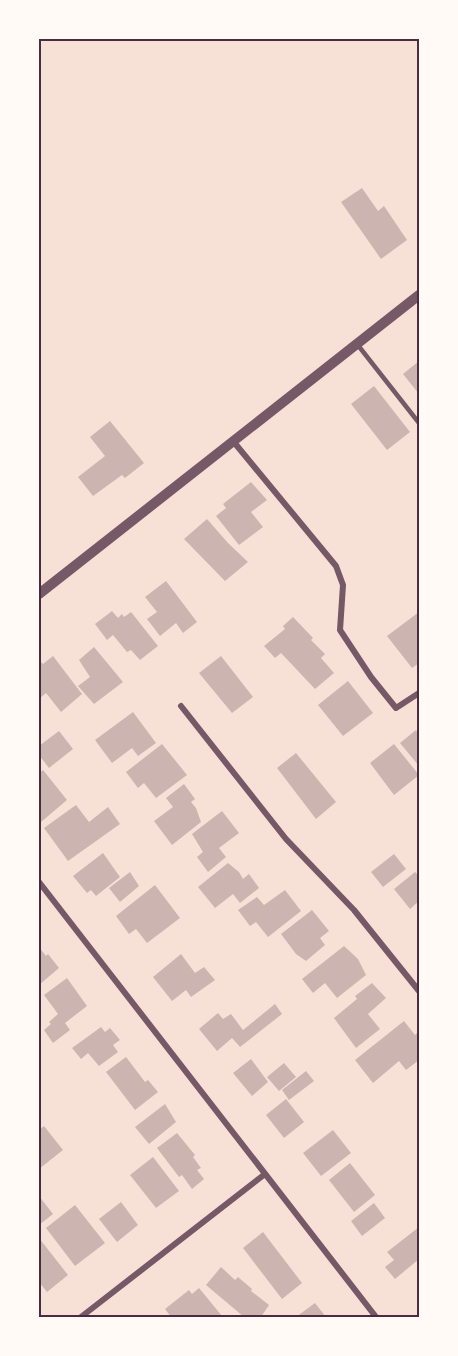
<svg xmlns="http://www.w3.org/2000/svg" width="458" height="1356" viewBox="0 0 458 1356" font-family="'PT Serif',serif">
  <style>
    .building { fill: #ccb4b1 }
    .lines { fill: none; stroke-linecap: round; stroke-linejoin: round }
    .service { stroke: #755966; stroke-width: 4.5 }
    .minor { stroke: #755966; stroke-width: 6 }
    .tertiary { stroke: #755966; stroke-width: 10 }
    .neatline { fill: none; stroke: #4a2c40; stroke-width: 2 }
  </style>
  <rect width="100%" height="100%" fill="#f7e1d7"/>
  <path class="building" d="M362,188l16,23 6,-5 23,34 -26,19 -40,-57z
    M419,361v33l-16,-20z
    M374,386l36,46 -23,18 -36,-46z
    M110,421l34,42 -19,15 -3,-3 -29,21 -15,-19 27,-21 -15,-19z
    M251,482l16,18 -16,12 12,15 -24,18 -23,-29 10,-8 -3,-4z
    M207,519l21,24 20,19 -23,19 -41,-42z
    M166,581l31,41 -14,11 -7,-10 -16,13 -13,-17 10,-7 -12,-15z
    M112,611l6,7 4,-4 2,3 7,-5 27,34 -18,14 -9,-10 -4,2 -14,-17 -6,5 -12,-16z
    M419,612v51l-7,5 -25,-32z
    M293,617l20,21 -2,2 14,14 -4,4 13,15 -19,16 -34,-36 -6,5 -11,-12 21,-17 -2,-3z
    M94,647l29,35 -29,22 -16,-18 12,-9 -11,-17z
    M53,656l29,38 -21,18 -15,-19 -7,6v-39l4,4z
    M221,656l32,41 -21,16 -33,-40z
    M348,681l25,32 -30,23 -25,-31z
    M133,712l23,31 -18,13 -6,-8 -20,15 -17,-23z
    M416,730l1,2 2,-2v36l-19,-23z
    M59,731l14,18 -24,19 -10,-13v-9z
    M162,744l25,31 -31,23 -12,-15 -6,5 -12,-16z
    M394,744l25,31 -25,20 -24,-32z
    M296,753l40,49 -20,17 -39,-51z
    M43,770l24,30 -26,22 -2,-3v-46z
    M184,784l11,15 -4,3 5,6 5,14 -29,23 -18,-24 19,-14 -7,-9z
    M76,805l13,17 19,-15 12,17 -52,37 -24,-33z
    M222,811l17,22 -20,15 7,9 -18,15 -11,-15 6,-5 -11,-18z
    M103,853l17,24 -24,19 -5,-6 -4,3 -14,-17z
    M394,854l12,15 -23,18 -12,-15z
    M228,863l11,9 4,7 6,-5 10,14 -19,15 -7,-9 -18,14 -17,-21z
    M130,872l9,14 -19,16 -11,-14z
    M415,872l4,4v25l-9,8 -16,-20z
    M155,885l25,33 -33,25 -11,-14 -7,5 -13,-18z
    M285,890l16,21 -33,26 -12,-15 -6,4 -12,-16 19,-13 7,8z
    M312,910l17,21 -9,7 5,7 -19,16 -10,-7 -15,-20z
    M344,946l14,13 8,16 -29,23 -12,-15 -12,10 -11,-14z
    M39,947l7,9 2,-2 11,14 -20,17z
    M181,954l14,19 9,-6 11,13 -24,17 -5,-7 -14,11 -19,-24z
    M67,978l20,28 -22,17 5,7 -17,13 -9,-13 7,-6 -2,-2 9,-8 -14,-19z
    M372,983l14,15 -18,16 12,15 -24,19 -22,-30 23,-19 -2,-3z
    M275,1004l7,10 -42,33 -8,-9 -15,13 -18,-22 19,-16 5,6 8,-5 12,16z
    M404,1021l11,14 2,-2 2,3v24l-13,10 -7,-9 -26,22 -18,-23z
    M101,1027l4,5 5,-4 10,12 -7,5 5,7 -19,14 -11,-13 -7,6 -9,-11z
    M126,1057l19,25 3,-2 10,12 -23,18 -29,-38z
    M251,1059l17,23 -16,14 -19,-23z
    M284,1063l12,14 -17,14 -12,-14z
    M306,1071l8,10 -25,19 -7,-10z
    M286,1099l18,23 -20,16 -18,-23z
    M165,1104l11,18 -27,22 -14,-17z
    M44,1126l19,24 -24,19v-39z
    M333,1130l18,23 -30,23 -18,-23z
    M177,1133l18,22 -2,2 8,11 -4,2 7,9 -12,10 -10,-14 -3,2 -22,-29z
    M153,1157l26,34 -23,17 -26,-33z
    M350,1163l25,32 -21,17 -25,-32z
    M39,1196l14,18 -14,11z
    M121,1202l17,23 -21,17 -18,-23z
    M374,1203l11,15 -23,18 -11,-15z
    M75,1205l30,38 -30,23 -29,-38z
    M419,1227v32l-24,20 -10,-12 9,-7 -7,-8z
    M263,1232l39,51 -20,16 -39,-51z
    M39,1238l29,37 -21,17 -8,-10z
    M221,1267l14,13 3,-3 14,12 -1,2 18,14 -8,12h-17l-38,-32z
    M199,1288l23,28 -51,1 -6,-8 24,-19 3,4z
    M315,1303l11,14h-30z"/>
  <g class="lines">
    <path class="service" d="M357,344l62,79"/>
    <path class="minor" d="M233,441l103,125 7,19 -3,45 31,47 25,31 23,-15
      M181,706l105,133 68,71 65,81
      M39,882l337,435
      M81,1317l184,-143"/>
    <path class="tertiary" d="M39,594l380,-299"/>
  </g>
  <rect width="458" height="1356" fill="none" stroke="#fffaf5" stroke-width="81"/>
  <rect x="40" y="40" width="378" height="1276" class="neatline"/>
</svg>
